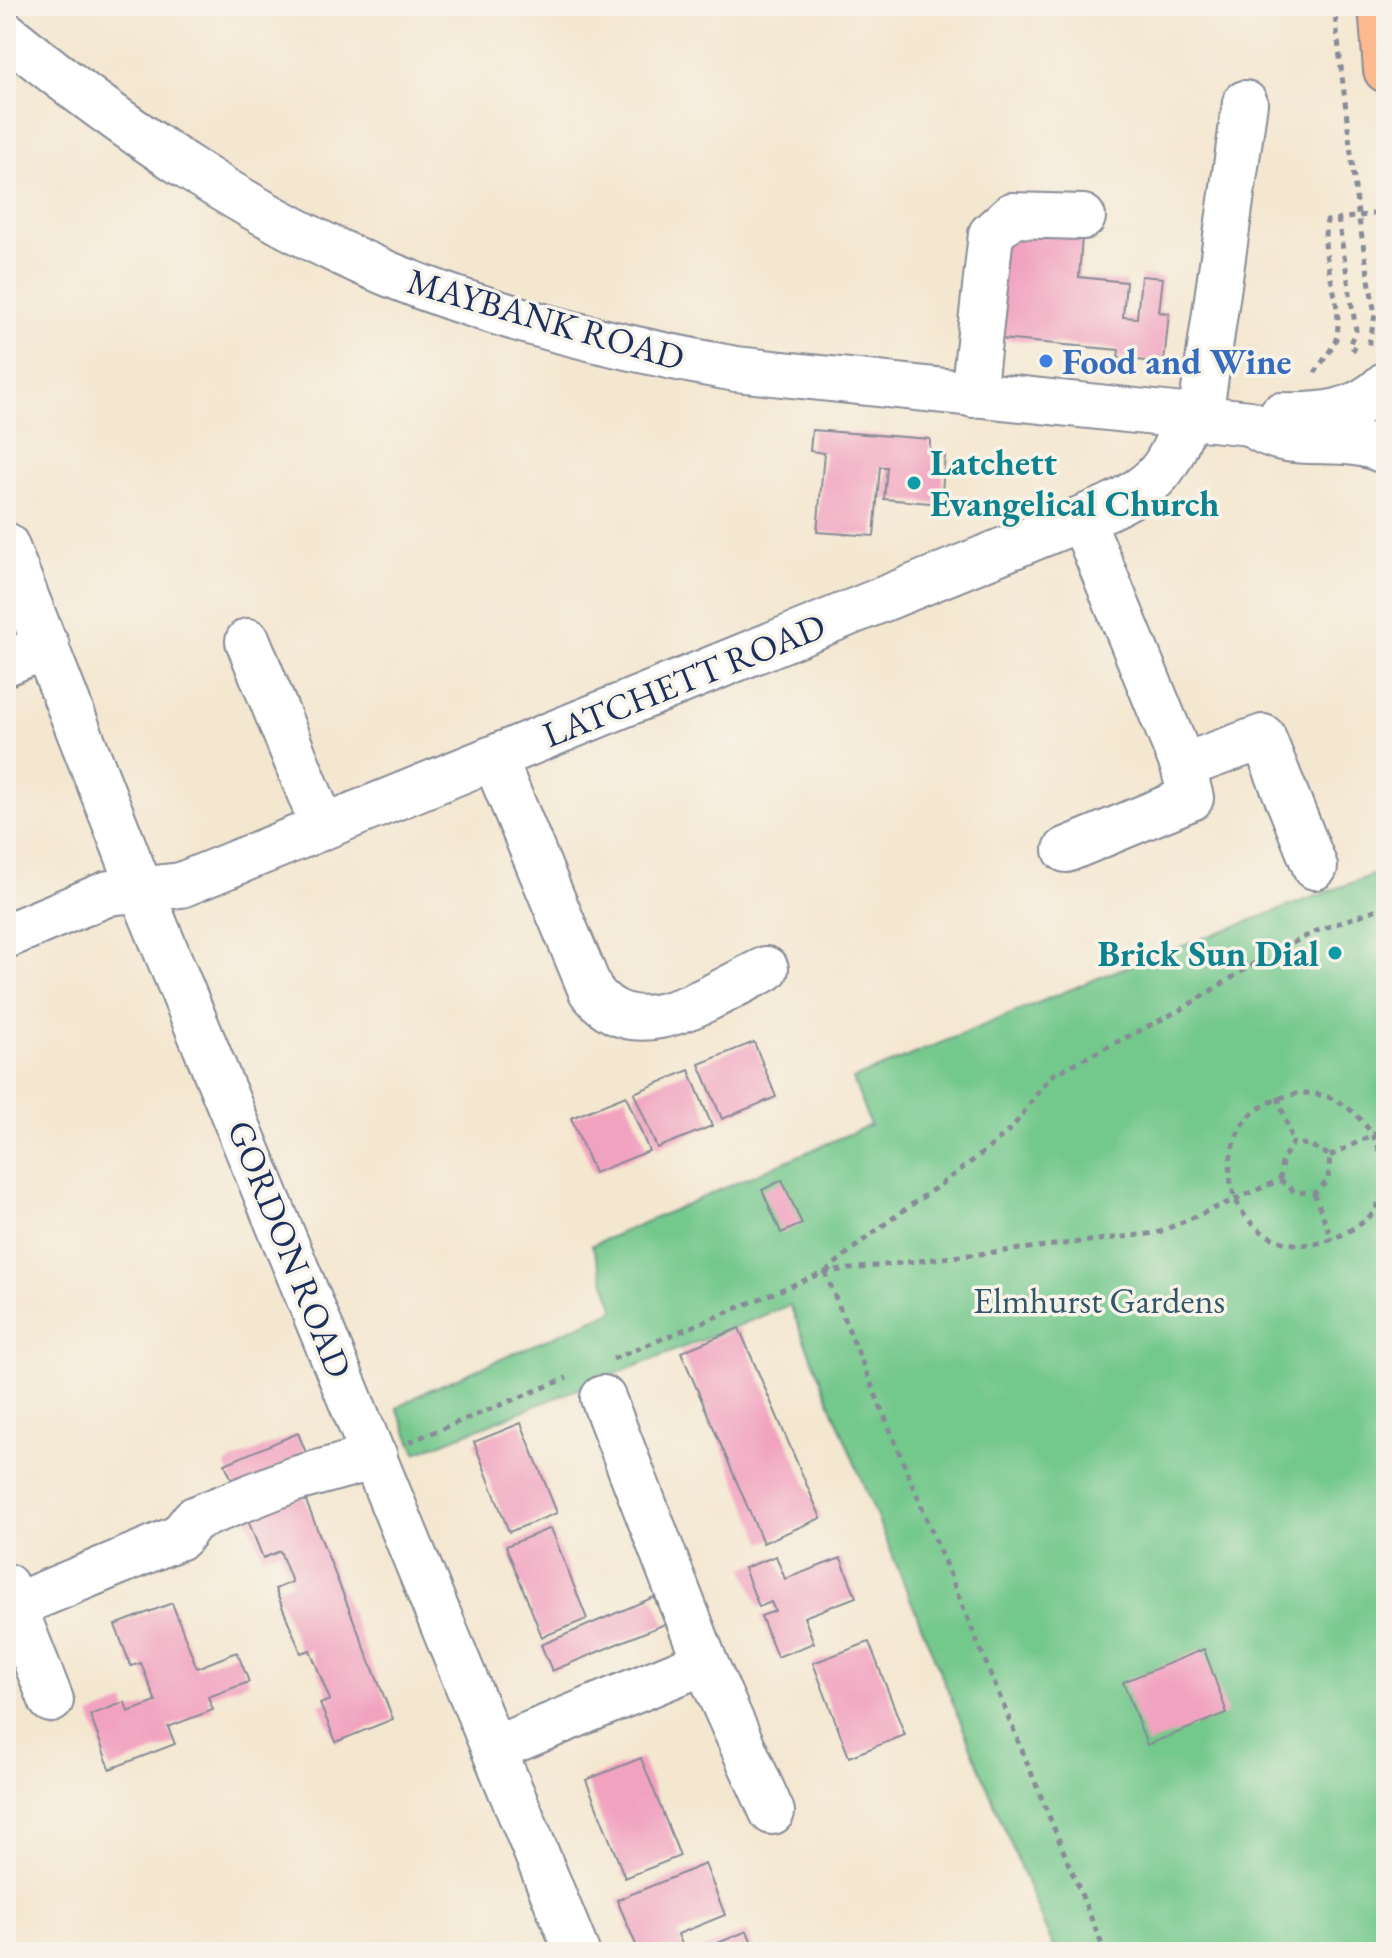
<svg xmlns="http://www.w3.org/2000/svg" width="1392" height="1958" viewBox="0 0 1392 1958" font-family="'EB Garamond',serif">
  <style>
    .green { fill: #73c88c; stroke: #477c75; stroke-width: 2 }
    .building { fill: #f1a2bf }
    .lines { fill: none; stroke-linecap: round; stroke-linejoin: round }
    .minor-casing { stroke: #888b97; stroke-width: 48 }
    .highway-casing { stroke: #888b97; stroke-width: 48 }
    .path { stroke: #888b97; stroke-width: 5; stroke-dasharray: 6 6; stroke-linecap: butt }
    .minor { stroke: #fff; stroke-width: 44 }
    .highway { stroke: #fcba8e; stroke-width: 44 }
    .shop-dot { fill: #3f7fe0; stroke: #f7f3e8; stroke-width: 3 }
    .culture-dot { fill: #0f9aa8; stroke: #f7f3e8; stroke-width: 3 }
    .labels { text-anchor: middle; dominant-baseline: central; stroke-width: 7; stroke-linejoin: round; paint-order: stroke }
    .street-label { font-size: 36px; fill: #1b2f5e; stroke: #f7f3e8 }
    .shop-label { font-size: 36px; font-weight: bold; fill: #366cbe; stroke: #f7f3e8; text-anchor: start }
    .culture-label { font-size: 36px; font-weight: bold; fill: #0d838f; stroke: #f7f3e8; text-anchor: start }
    .park-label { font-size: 36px; fill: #31556a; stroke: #f7f3e8 }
  </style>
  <rect width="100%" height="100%" fill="#f7f3e8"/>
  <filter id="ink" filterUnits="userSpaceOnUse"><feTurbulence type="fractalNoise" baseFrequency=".0125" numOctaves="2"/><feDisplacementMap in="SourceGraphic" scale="16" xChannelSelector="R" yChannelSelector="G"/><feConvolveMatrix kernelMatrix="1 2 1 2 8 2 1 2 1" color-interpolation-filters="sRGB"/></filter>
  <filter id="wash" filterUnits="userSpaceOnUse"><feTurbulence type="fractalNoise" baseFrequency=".006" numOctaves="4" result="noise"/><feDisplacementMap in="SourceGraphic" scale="32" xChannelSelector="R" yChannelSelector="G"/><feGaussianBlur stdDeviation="1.8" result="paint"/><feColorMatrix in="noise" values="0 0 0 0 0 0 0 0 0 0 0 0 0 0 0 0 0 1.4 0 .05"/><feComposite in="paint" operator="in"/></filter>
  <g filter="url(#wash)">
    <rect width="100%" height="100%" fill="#f4e7d0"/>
    <path class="green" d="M1386,870v1082h-331l-265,-647 -374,148 -19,-45 30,-17 188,-81 -23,-65 278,-120 -17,-46 255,-105z"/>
    <g id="blocks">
      <path class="building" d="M1016,231l66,6 -3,40 47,5 -3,35 14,1 4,-42 22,2 -4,34 10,1 -5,50 -46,-5 1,-8 -129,-12 9,-90z
        M812,430l118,9v16h15l-4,49 -57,-5 3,-32h-7l-6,69 -57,-4 7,-79 -14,-2z
        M754,1042l22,55 -54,22 -23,-55z
        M689,1070l23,56 -55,22 -23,-55z
        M626,1096l23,55 -55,22 -23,-55z
        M782,1180l20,44 -21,9 -19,-43z
        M739,1328l82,190 -58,25 -82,-191z
        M521,1423l36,90 -48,19 -35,-90z
        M298,1433l11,27 -73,30 -11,-26z
        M304,1496l89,223 -57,23 -16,-38 10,-4 -20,-50 -9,3 -26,-64 17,-7 -12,-31 -17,7 -16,-40z
        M551,1528l36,91 -45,18 -36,-91z
        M776,1556l9,23 56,-21 15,39 -52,20 10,26 -37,14 -16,-41 14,-5 -4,-9 -12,5 -15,-39z
        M654,1597l11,27 -113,47 -11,-26z
        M172,1603l25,65 40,-16 12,30 -41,15 5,13 -45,17 7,17 -65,25 -20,-54 35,-13 3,10 28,-10 -15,-39 -10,3 -16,-41z
        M869,1642l36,93 -56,22 -36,-94z
        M1204,1649l23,64 -80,32 -24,-63z
        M641,1758l39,98 -55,22 -39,-98z
        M705,1864l20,51 -47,19 7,18h-46l-22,-52z
        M747,1931l9,21h-60z"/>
    </g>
  </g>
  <g filter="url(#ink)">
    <use href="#blocks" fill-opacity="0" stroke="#888b97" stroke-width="2"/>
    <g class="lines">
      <defs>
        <path id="minor" d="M6,34c117,95 244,183 385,241 110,45 228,73 345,94l514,54c38,32 94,7 136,29
          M973,395l18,-161 21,-19 71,2
          M1281,415c40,1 75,-1 105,-31
          M1200,418l45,-315
          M6,545l135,345 436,1062
          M248,641l75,186
          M6,663l41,-17
          M494,758l97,233c46,61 122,2 175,-22
          M1183,766l80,-29 52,130
          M1066,850l125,-52 -8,-32 -101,-247
          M6,936l103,-43 72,-8 926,-377c49,-23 62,-39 79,-90
          M603,1398l102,264 67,150
          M6,1586l45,114
          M14,1606l166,-69 14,-18 98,-39 83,-23
          M496,1748l209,-86"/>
        <path id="highway" d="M1381,6l5,64"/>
      </defs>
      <use href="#minor" class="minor-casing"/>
      <use href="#highway" class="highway-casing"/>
      <path class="path" d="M1334,6l24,208 17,101 -7,33
        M1338,219l18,111 -7,15 11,8
        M1315,373c6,-11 20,-26 22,-38 6,-39 -19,-76 -10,-114l59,-9
        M1278,1097l15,46
        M1330,1156l56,-28
        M1386,1174c-4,-13 -7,-30 -14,-40 -30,-44 -72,-53 -115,-24 -14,9 -21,25 -25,40 -15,69 52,118 113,83 9,-5 24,-13 29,-22 7,-9 9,-23 12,-34
        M1280,1180l15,12 19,1 14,-12 2,-25
        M1280,1180l2,-20 11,-17 17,2 20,11
        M1314,1193l18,47
        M825,1272l280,680
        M826,1272c55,-51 120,-87 177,-136 20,-17 31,-43 51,-62l128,-65 78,-49 54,-28 72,-26
        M613,1359l212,-87 332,-39 123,-53
        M409,1442l158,-64"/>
      <use href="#minor" class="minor"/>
      <use href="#highway" class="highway"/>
    </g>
  </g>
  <circle class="shop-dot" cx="1046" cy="361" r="8"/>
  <g class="culture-dot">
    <circle cx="914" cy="483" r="8"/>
    <circle cx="1335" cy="953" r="8"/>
  </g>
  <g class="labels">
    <g class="street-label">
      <text transform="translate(546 319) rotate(16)">MAYBANK ROAD</text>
      <text transform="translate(684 680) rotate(-22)">LATCHETT ROAD</text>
      <text transform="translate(290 1249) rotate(68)">GORDON ROAD</text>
    </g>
    <g class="shop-label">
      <text x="1062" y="361">Food and Wine</text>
    </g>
    <g class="culture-label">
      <text x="930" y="462">Latchett<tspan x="930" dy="41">Evangelical Church</tspan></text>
      <text x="1319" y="953" text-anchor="end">Brick Sun Dial</text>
    </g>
    <g class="park-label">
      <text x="1099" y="1300">Elmhurst Gardens</text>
    </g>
  </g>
  <rect width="1392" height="1958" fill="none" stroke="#f7f3e8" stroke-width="32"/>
</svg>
